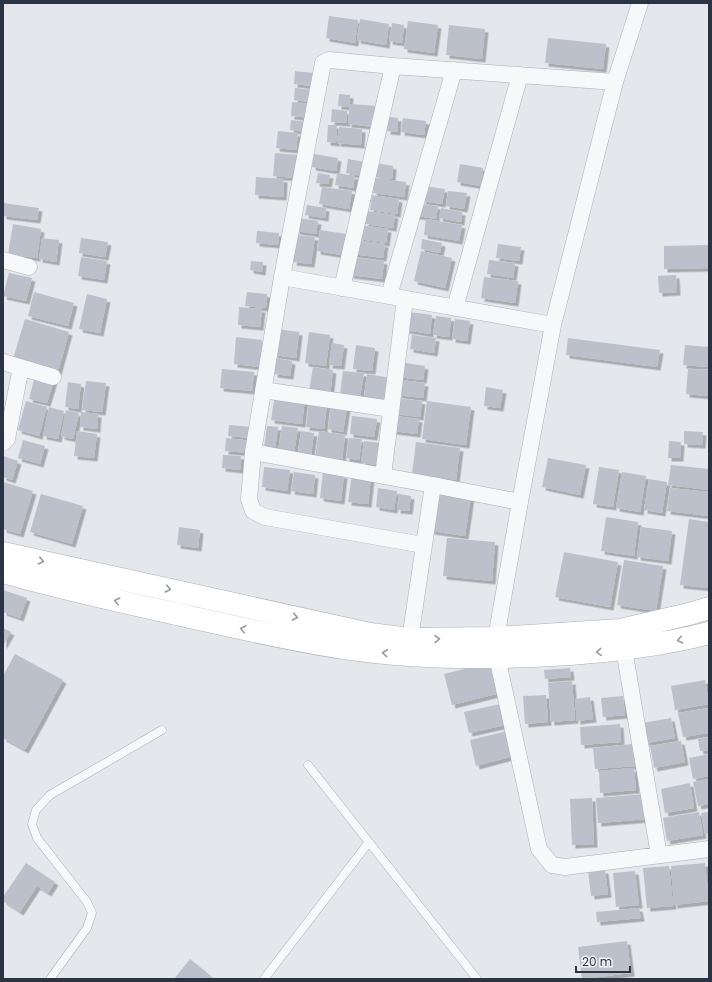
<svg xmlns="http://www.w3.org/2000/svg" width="712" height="982" viewBox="0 0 712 982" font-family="Poppins,sans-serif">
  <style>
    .building { fill: #bbc0ca; filter: url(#shadow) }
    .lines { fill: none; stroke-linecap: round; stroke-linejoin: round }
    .service-casing { stroke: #a9aeb7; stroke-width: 9 }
    .minor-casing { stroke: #a9aeb7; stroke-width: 17 }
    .secondary-casing { stroke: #a9aeb7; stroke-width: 23 }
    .service { stroke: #f7f8fa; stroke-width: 8 }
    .minor { stroke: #f7f8fa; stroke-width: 16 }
    .secondary { stroke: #fff; stroke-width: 22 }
    .oneway { stroke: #959aa2 }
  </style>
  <defs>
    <filter id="shadow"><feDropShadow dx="3.5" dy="3.5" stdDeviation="0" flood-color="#0004"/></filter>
  </defs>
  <rect width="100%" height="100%" fill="#e4e7ec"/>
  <path class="building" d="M329,16l29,4 -3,23 -29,-5z
    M360,19l29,5 -3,21 -29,-5z
    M408,21l30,4 -4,28 -30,-4z
    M392,23l12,2 -2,18 -13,-2z
    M449,25l36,4 -3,30 -36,-4z
    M548,38l58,6 -3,25 -58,-6z
    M295,71l18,2 -1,13 -18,-2z
    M295,88l17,2 -1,12 -17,-2z
    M339,94l11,1 -1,12 -11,-1z
    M292,102l21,2 -1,14 -21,-2z
    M350,104l27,2 -2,21 -27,-3z
    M332,109l15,2v12l-16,-1z
    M389,117l9,1 -1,14 -10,-1z
    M403,118l23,3 -2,14 -23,-3z
    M291,120l18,2 -1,10 -18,-2z
    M328,125h9l-1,18 -9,-1z
    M339,127l23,2 -1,16 -24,-2z
    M278,131l20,2 -2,17 -20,-2z
    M275,153l23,2 -3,23 -22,-2z
    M314,154l24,4 -2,13 -24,-4z
    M348,159l17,3 -2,14 -17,-3z
    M376,163l17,3 -1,13 -18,-2z
    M460,164l23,4 -2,18 -24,-4z
    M318,173l12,2 -2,9 -12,-1z
    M337,173l18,3 -2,12 -18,-3z
    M256,177l28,2 -1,18 -28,-2z
    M375,178l31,4 -2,15 -31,-4z
    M424,186l21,3 -3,15 -20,-3z
    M322,187l30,4 -3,18 -30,-5z
    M448,191l19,2 -3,16 -18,-3z
    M372,195l27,4 -2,15 -27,-4z
    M3,203l36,5 -2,12 -34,-4z
    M414,203l24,3 -2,13 -24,-4z
    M307,205l19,3 -1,10 -20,-3z
    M441,208l21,4 -1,10 -22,-4z
    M367,211l28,4 -2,13 -28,-4z
    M298,218l20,3 -2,13 -20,-3z
    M426,219l36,6 -3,16 -35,-6z
    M13,224l28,5 -4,29 -29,-4z
    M360,225l28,4 -2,14 -27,-4z
    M320,230l26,4 -4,21 -25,-4z
    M257,231l22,2 -1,12 -22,-2z
    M296,235l19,2 -4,27 -18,-2z
    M42,238l17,2 -3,22 -17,-3z
    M81,238l27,4 -3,15 -26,-4z
    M422,239l20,4 -2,10 -19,-4z
    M355,240l30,4 -2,14 -30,-4z
    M498,244l23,3 -2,14 -23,-3z
    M709,245v23l-45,1v-23z
    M421,251l31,7 -7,30 -31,-7z
    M81,257l26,4 -3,19 -26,-4z
    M353,257l31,4 -2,18 -32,-4z
    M489,260l26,3 -2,15 -26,-4z
    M251,261l12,1 -1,10 -12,-2z
    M9,273l23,5 -6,23 -23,-5z
    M676,275l1,17 -18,1 -1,-17z
    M484,277l34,4 -3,22 -34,-5z
    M34,292l40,11 -6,23 -40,-10z
    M247,292l20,2 -1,14 -21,-2z
    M87,294l20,5 -7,34 -21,-4z
    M239,307l23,2 -2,18 -22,-2z
    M409,312l23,3 -2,19 -24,-4z
    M436,316l15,2 -2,19 -16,-2z
    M25,319l44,13 -11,40 -45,-13z
    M455,319l15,2 -3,20 -15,-2z
    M277,329l22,3 -3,26 -22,-3z
    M309,332l21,3 -4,31 -21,-3z
    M412,335l24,3 -2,15 -24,-4z
    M236,337l26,3 -2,27 -26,-3z
    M568,338l92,12 -3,17 -91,-12z
    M332,343l12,2 -3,21 -12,-1z
    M356,345l19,3 -3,23 -19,-2z
    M685,345l24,2v20l-26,-2z
    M276,358l16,3 -2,15 -16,-2z
    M400,362l25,4 -2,14 -25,-3z
    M313,367l20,3 -3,25 -21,-3z
    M222,369l32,3 -2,19 -32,-3z
    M688,369l21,1v26l-23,-2z
    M343,371l21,2 -4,24 -20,-3z
    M367,374l24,4 -3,22 -24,-3z
    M35,375l19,5 -7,23 -18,-4z
    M400,380l25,3 -2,15 -25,-3z
    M86,381l20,2 -4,29 -20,-2z
    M68,382l13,2 -3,25 -13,-2z
    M486,387l17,3 -3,18 -16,-2z
    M275,394l30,4 -3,26 -31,-4z
    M397,398l25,3 -2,16 -25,-3z
    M26,401l21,6 -8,29 -21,-6z
    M309,401l18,2 -3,26 -18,-2z
    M427,401l44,6 -5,38 -44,-6z
    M331,405l16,2 -4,25 -15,-3z
    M49,407l15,4 -6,28 -15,-3z
    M66,410l13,3 -6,26 -12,-3z
    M81,412l17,2 -1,15 -17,-2z
    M352,416l25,3 -3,18 -24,-3z
    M395,416l24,3 -2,15 -24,-3z
    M229,425l24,2 -1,11 -24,-2z
    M267,426l11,1 -3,23 -11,-2z
    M282,426l16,2 -4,25 -16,-2z
    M77,431l20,3 -3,24 -20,-2z
    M301,431l13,2 -3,22 -13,-2z
    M319,431l26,4 -3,25 -27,-3z
    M684,431l19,1 -1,13 -18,-1z
    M226,438l26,3 -1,12 -26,-2z
    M349,438l13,1 -3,21 -13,-2z
    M23,440l22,6 -5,18 -22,-6z
    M364,441l18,2 -3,22 -18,-2z
    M669,441l12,1 -1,16h-12z
    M416,442l44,6 -4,32 -44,-6z
    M223,455l18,1 -1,14 -18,-2z
    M3,456l15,5 -6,19 -9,-3z
    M548,458l38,7 -6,30 -38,-8z
    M671,465l38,4v21l-41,-5z
    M264,467l26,3 -3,21 -25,-4z
    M599,467l20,3 -6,37 -20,-3z
    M294,472l21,3 -2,19 -22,-3z
    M323,472l21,3 -3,26 -21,-3z
    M622,472l24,4 -6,36 -24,-4z
    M352,474l19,3 -3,27 -20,-2z
    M649,479l18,3 -5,31 -18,-3z
    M3,482l30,9 -13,43 -17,-5z
    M378,488l19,3 -3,19 -18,-3z
    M670,488l39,4v24l-42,-5z
    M437,491l34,5 -6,40 -34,-5z
    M41,494l42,12 -11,38 -42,-12z
    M399,494l12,2 -2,15 -12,-1z
    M606,517l32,5 -4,34 -33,-5z
    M689,519l20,3v66l-29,-3z
    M179,527l21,3 -2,18 -21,-3z
    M641,527l31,4 -4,30 -31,-4z
    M447,538l48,4 -3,39 -49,-5z
    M564,552l54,10 -8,45 -55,-10z
    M624,560l39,6 -7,45 -39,-6z
    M3,590l24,8 -7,20 -17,-6z
    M3,628l8,4 -8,14z
    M15,654l48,26 -38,70 -22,-12v-62z
    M492,662l8,31 -48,12 -8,-31z
    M570,668l1,9 -26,2 -1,-9z
    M705,680l4,24 -34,6 -4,-24z
    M572,681l3,39 -24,2 -3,-39z
    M546,695l2,27 -23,2 -2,-28z
    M623,696l2,19 -22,2 -2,-19z
    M590,697l3,22 -16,2 -2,-22z
    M505,703l5,21 -41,9 -5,-21z
    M709,708v25l-26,4 -5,-24z
    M671,718l4,20 -29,5 -4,-20z
    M620,724l1,18 -40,3 -1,-18z
    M511,730l6,25 -41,11 -6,-26z
    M709,737v13l-9,1 -2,-12z
    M681,741l4,21 -31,6 -4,-22z
    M633,744l2,22 -40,3 -2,-21z
    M709,754v22l-16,3 -4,-21z
    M634,768l2,22 -36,3 -1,-22z
    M709,779v25l-11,2 -5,-24z
    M690,783l4,25 -29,5 -4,-24z
    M645,794l2,25 -49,4 -2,-25z
    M592,798l2,46 -22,1 -2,-46z
    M699,812l4,23 -36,6 -4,-23z
    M709,812v21l-4,1 -4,-21z
    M26,863l29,19 -7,11 -11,-7 -17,26 -17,-11v-4z
    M705,863l4,38 -35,4 -3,-39z
    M669,866l4,40 -26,2 -4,-40z
    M605,870l3,24 -17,2 -3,-25z
    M635,871l4,34 -23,2 -3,-34z
    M639,908l2,10 -44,4 -1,-10z
    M627,941l4,32 -49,6 -4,-32z
    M190,959l21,17 -2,3h-35z"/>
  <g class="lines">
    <defs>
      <path id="service" d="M308,765l169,214
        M50,979l37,-51 5,-15 -5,-11 -50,-64 -5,-14 4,-14 14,-15 112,-65
        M264,979l105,-137"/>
      <path id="minor" d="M640,3l-25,79 -62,243 -33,177 -24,136 1,19 42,192 13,16 13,2 144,-18
        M3,260l26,7
        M282,277l271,48
        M342,288l51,-222
        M389,296l65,-226
        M455,308l65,-233
        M3,362l50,15
        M263,390l128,19
        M3,443l4,-4 14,-72
        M253,452l180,33
        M383,476l22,-177
        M423,545l-158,-28 -12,-6 -4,-12 4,-47 29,-175 41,-214 6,-3 64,6 222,16
        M410,639l23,-154 87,17
        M624,649l35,206"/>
      <path id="secondary" d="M3,553l367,81 40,5 86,-1 124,-8 69,-16 20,-6
        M3,572c59,17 119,30 178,43 54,12 108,25 163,33 75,11 151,11 226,6 47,-4 93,-9 139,-21"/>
    </defs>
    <use href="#service" class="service-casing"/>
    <use href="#minor" class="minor-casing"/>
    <use href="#secondary" class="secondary-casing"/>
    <use href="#service" class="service"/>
    <use href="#minor" class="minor"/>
    <use href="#secondary" class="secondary"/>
  </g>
  <defs><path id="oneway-chevron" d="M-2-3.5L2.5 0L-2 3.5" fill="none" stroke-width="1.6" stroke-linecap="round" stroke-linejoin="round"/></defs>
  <g class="oneway">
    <use href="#oneway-chevron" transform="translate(41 561) rotate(13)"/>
    <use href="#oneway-chevron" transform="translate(168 589) rotate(12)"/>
    <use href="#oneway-chevron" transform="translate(117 601) rotate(-166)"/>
    <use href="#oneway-chevron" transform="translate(295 617) rotate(12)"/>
    <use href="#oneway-chevron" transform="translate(243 629) rotate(-168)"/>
    <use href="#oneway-chevron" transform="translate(437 639) rotate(-1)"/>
    <use href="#oneway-chevron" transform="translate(680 640) rotate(168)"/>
    <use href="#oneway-chevron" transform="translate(599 652) rotate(176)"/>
    <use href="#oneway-chevron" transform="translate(385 653) rotate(-174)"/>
  </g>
  <rect width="712" height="982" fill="none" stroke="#2b3445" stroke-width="8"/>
  <path d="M576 966v6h54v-6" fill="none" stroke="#2b3445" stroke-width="2"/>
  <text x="582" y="966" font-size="12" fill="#2b3445" stroke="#f4f6f9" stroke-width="3" paint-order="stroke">20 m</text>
</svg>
